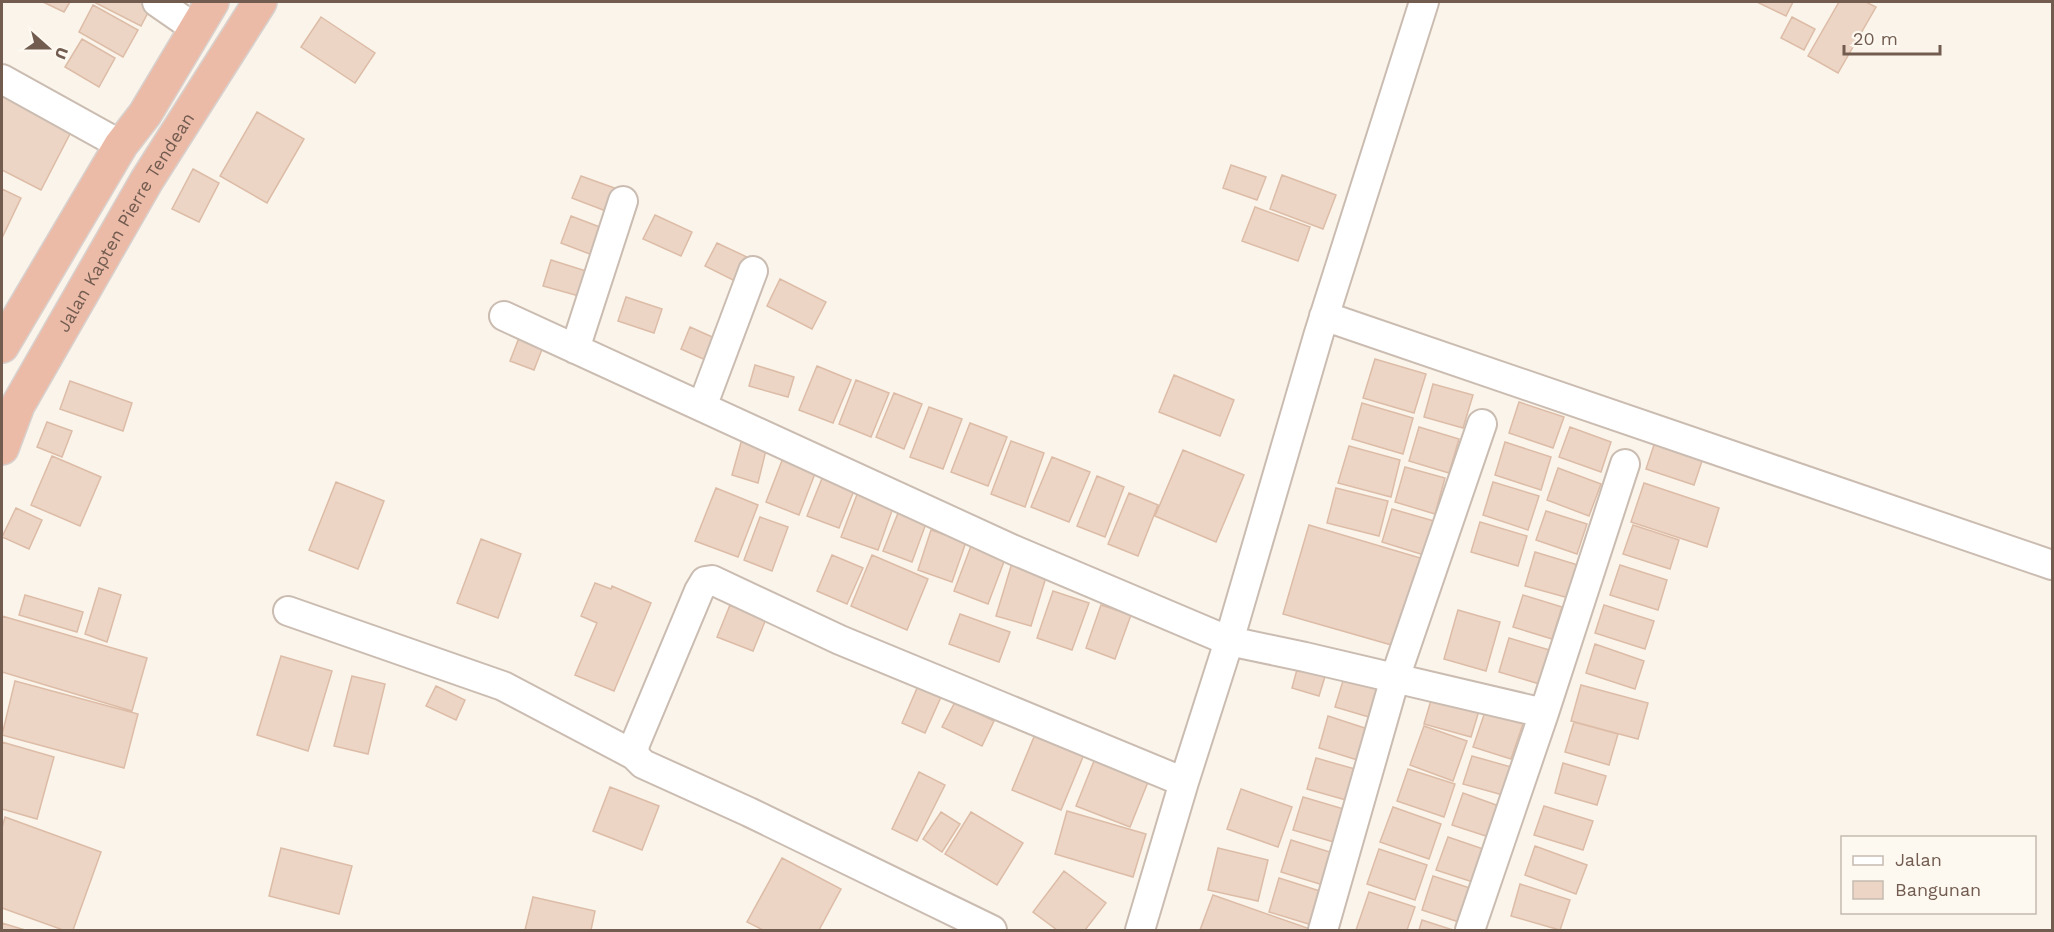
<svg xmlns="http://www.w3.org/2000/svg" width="2054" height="932" viewBox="0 0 2054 932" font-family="'Work Sans',sans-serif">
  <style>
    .building { fill: #ecd5c5; stroke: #ddbca7; stroke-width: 1.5 }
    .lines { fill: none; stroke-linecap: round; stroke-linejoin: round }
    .street-casing { stroke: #cbbcb1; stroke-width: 32 }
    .highway-casing { stroke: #d8d1ce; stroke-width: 36 }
    .street { stroke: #fff; stroke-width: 28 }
    .highway { stroke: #ecbba8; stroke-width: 33 }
    .labels { text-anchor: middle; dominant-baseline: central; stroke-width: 5; stroke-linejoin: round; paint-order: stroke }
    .street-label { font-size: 18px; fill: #725c50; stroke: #fdf8f0 }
  </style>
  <rect width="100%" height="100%" fill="#faf4ea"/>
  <path class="building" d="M43,2h27l-6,10z
    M94,2h56l3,1 -12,23z
    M1757,2h36l-7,14z
    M1839,2h27l10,5 -38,66 -30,-17z
    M93,5l45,25 -15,27 -44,-25z
    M321,17l54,36 -20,30 -54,-36z
    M1792,17l23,12 -11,21 -23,-12z
    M82,39l33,19 -16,29 -34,-20z
    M2,91l71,37 -32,62 -39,-20z
    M257,112l47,27 -37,64 -47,-27z
    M1231,165l35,12 -9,23 -34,-12z
    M193,169l26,14 -20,39 -27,-13z
    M1282,175l54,20 -13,34 -53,-20z
    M581,176l39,14 -9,23 -39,-15z
    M2,189l19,9 -19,40z
    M1255,207l55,20 -12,34 -56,-20z
    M655,215l37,17 -11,24 -38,-17z
    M571,216l34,13 -10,27 -34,-13z
    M717,243l32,15 -12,24 -32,-16z
    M551,260l35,11 -7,25 -36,-10z
    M780,279l46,23 -14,27 -45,-23z
    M626,297l36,12 -8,24 -36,-12z
    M690,327l29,13 -9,22 -29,-13z
    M522,330l24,9 -12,31 -24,-9z
    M1375,359l51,15 -12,39 -51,-15z
    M755,365l39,12 -6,20 -39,-11z
    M817,366l34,14 -18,43 -34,-13z
    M1174,375l60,25 -14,36 -61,-24z
    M856,380l33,13 -18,44 -32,-13z
    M70,381l62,22 -9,28 -63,-22z
    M1433,384l40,11 -10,33 -39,-11z
    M894,393l28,11 -18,45 -28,-12z
    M1519,402l45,15 -11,31 -44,-15z
    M1362,403l51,15 -10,36 -51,-15z
    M929,407l33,12 -19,50 -33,-12z
    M47,422l25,9 -10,26 -25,-10z
    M970,423l37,14 -19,49 -37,-14z
    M1419,427l40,12 -10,34 -40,-12z
    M1570,427l41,15 -10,30 -42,-15z
    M742,439l25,7 -9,37 -26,-8z
    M1011,441l33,12 -19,54 -34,-13z
    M1505,442l46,15 -10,33 -46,-15z
    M1655,442l48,16 -9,27 -48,-16z
    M1349,446l51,14 -9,37 -53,-14z
    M1183,450l61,25 -28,67 -61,-26z
    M52,456l49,21 -21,49 -49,-21z
    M1052,457l38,15 -21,50 -38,-15z
    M783,458l33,13 -17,44 -33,-13z
    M1405,467l40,11 -10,36 -40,-12z
    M1558,468l43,16 -12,32 -42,-16z
    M823,476l32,12 -16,40 -32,-12z
    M1097,476l27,11 -19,50 -28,-11z
    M336,482l48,19 -26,68 -49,-19z
    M1493,482l46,14 -11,34 -45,-15z
    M1644,483l75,25 -12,39 -76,-25z
    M716,488l42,17 -20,52 -43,-16z
    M1336,488l52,13 -9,35 -52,-13z
    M858,492l36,13 -16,45 -37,-13z
    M1129,493l29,12 -20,51 -30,-12z
    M16,508l26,12 -13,29 -27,-12z
    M900,508l28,10 -16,44 -29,-11z
    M1392,509l42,12 -10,34 -42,-13z
    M1546,511l41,13 -10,30 -41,-14z
    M760,517l28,10 -16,44 -28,-11z
    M1480,522l47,14 -9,30 -47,-14z
    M1309,525l118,35 -25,88 -119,-34z
    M1633,525l46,15 -9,29 -47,-15z
    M931,530l35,12 -14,40 -34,-12z
    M481,539l40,15 -23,64 -41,-15z
    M971,546l34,13 -17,45 -34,-13z
    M1535,552l43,13 -9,33 -44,-12z
    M832,555l31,13 -16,36 -30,-13z
    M872,555l56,24 -21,51 -56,-24z
    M1012,563l35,11 -16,52 -35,-10z
    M1620,565l47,15 -9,30 -48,-15z
    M595,583l16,6 1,-3 39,17 -37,88 -39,-16 22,-52 -16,-7z
    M99,588l22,7 -14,47 -22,-8z
    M1053,591l36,12 -17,47 -35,-12z
    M25,595l58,17 -6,20 -58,-17z
    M1523,595l39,12 -10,32 -39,-12z
    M730,605l36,14 -13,32 -36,-14z
    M1101,605l30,10 -16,44 -29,-11z
    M1604,605l50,16 -9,28 -50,-16z
    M1458,610l42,12 -14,49 -42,-12z
    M960,614l50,18 -11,30 -50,-18z
    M2,616l145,42 -15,53 -130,-39z
    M1509,638l44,13 -10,34 -44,-13z
    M1595,644l49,17 -9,28 -49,-16z
    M281,656l51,15 -24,80 -51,-16z
    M1299,662l28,8 -8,26 -27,-8z
    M1346,671l44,14 -11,35 -44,-13z
    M352,676l33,8 -17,70 -34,-8z
    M921,679l24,9 -20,45 -23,-10z
    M15,681l123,33 -14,54 -122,-33z
    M1581,685l67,18 -10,36 -67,-18z
    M436,686l29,14 -9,20 -30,-14z
    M1434,690l47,14 -10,33 -47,-13z
    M955,702l39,19 -12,25 -40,-19z
    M1485,712l38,12 -12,35 -38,-12z
    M1328,716l49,16 -10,31 -48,-15z
    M1574,722l44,12 -9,31 -44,-13z
    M1424,726l43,15 -14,40 -43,-16z
    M1036,732l49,20 -24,58 -49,-20z
    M2,742l52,15 -17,62 -35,-10z
    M1098,751l54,21 -22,55 -54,-21z
    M1472,756l39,11 -8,28 -40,-11z
    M1316,758l46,13 -9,31 -46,-13z
    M1563,763l43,13 -9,29 -42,-12z
    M1408,769l47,15 -11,33 -47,-16z
    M919,772l26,13 -28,56 -25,-12z
    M610,787l49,19 -17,44 -49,-19z
    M1241,789l51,18 -14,40 -51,-18z
    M1463,793l36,13 -10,31 -37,-12z
    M1303,797l44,13 -10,33 -44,-13z
    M1544,806l49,15 -10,29 -49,-15z
    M1393,807l48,17 -12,35 -49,-17z
    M1067,811l79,23 -13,43 -78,-23z
    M941,812l19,12 -18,28 -19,-13z
    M971,812l52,31 -26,42 -52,-31z
    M5,817l96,35 -28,78h-10l-61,-22v-80z
    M1448,837l41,14 -10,33 -43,-14z
    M1291,840l42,13 -10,32 -42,-13z
    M1535,846l52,19 -11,29 -51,-19z
    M281,848l71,18 -13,48 -70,-18z
    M1218,848l50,12 -10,41 -50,-11z
    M1379,849l48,16 -12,35 -48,-16z
    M782,858l59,31 -22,41h-56l-16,-8z
    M1064,871l42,32 -21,27h-28l-24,-18z
    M1433,876l43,14 -11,34 -43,-14z
    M1279,878l44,14 -11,33 -43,-13z
    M1520,884l50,16 -10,30 -49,-14z
    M1369,892l46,15 -8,23h-51z
    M1213,895l97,34v1h-110z
    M533,897l62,14 -4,19h-66z
    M1422,920l31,10h-34z
    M2,923l23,7h-23z"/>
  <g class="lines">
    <defs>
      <path id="street" d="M157,2l39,27
        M2,79l119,66
        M504,316l510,234 215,91 76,16 239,56 -74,217
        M1324,316l728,249
        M575,349l48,-148
        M702,407l51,-136
        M288,611l215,75 131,69 9,9 106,48 243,118
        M1544,713l81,-249
        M634,755l1,-11 64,-153 6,-10 7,-1 128,60 344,142
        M1140,930l44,-148 45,-141 90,-308 105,-331
        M1323,930l72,-252 87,-254"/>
      <g id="highway">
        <path d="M2,346l119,-201 24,-31 67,-112"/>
        <path id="s1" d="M2,448l16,-43 129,-225 113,-178"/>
      </g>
    </defs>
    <use href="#street" class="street-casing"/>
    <use href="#highway" class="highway-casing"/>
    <use href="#street" class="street"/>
    <use href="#highway" class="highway"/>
  </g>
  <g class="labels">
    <g class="street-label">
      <text stroke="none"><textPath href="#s1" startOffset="258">Jalan Kapten Pierre Tendean</textPath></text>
    </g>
  </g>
  <rect width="2054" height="932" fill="none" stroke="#725c50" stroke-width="6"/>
  <rect x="1841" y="836" width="195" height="78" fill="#fdf8f0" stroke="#c5bab0" stroke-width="1.5"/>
  <rect x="1853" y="856" width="30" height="9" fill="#ffffff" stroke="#c5bab0" stroke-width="1.5"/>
  <text x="1895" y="866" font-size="18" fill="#725c50">Jalan</text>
  <rect x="1853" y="881" width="30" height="18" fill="#ecd5c5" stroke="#c5bab0" stroke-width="1.5"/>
  <text x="1895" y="896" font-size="18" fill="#725c50">Bangunan</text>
  <g transform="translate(48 48) rotate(111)" stroke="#fdf8f0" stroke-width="4.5" paint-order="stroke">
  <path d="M0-4.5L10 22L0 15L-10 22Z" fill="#725c50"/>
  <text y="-9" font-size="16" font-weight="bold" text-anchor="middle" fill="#725c50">U</text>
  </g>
  <path d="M1844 45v9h96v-9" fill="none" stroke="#725c50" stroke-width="3"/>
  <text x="1853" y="45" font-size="18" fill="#725c50" stroke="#fdf8f0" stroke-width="4.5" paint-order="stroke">20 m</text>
</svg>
